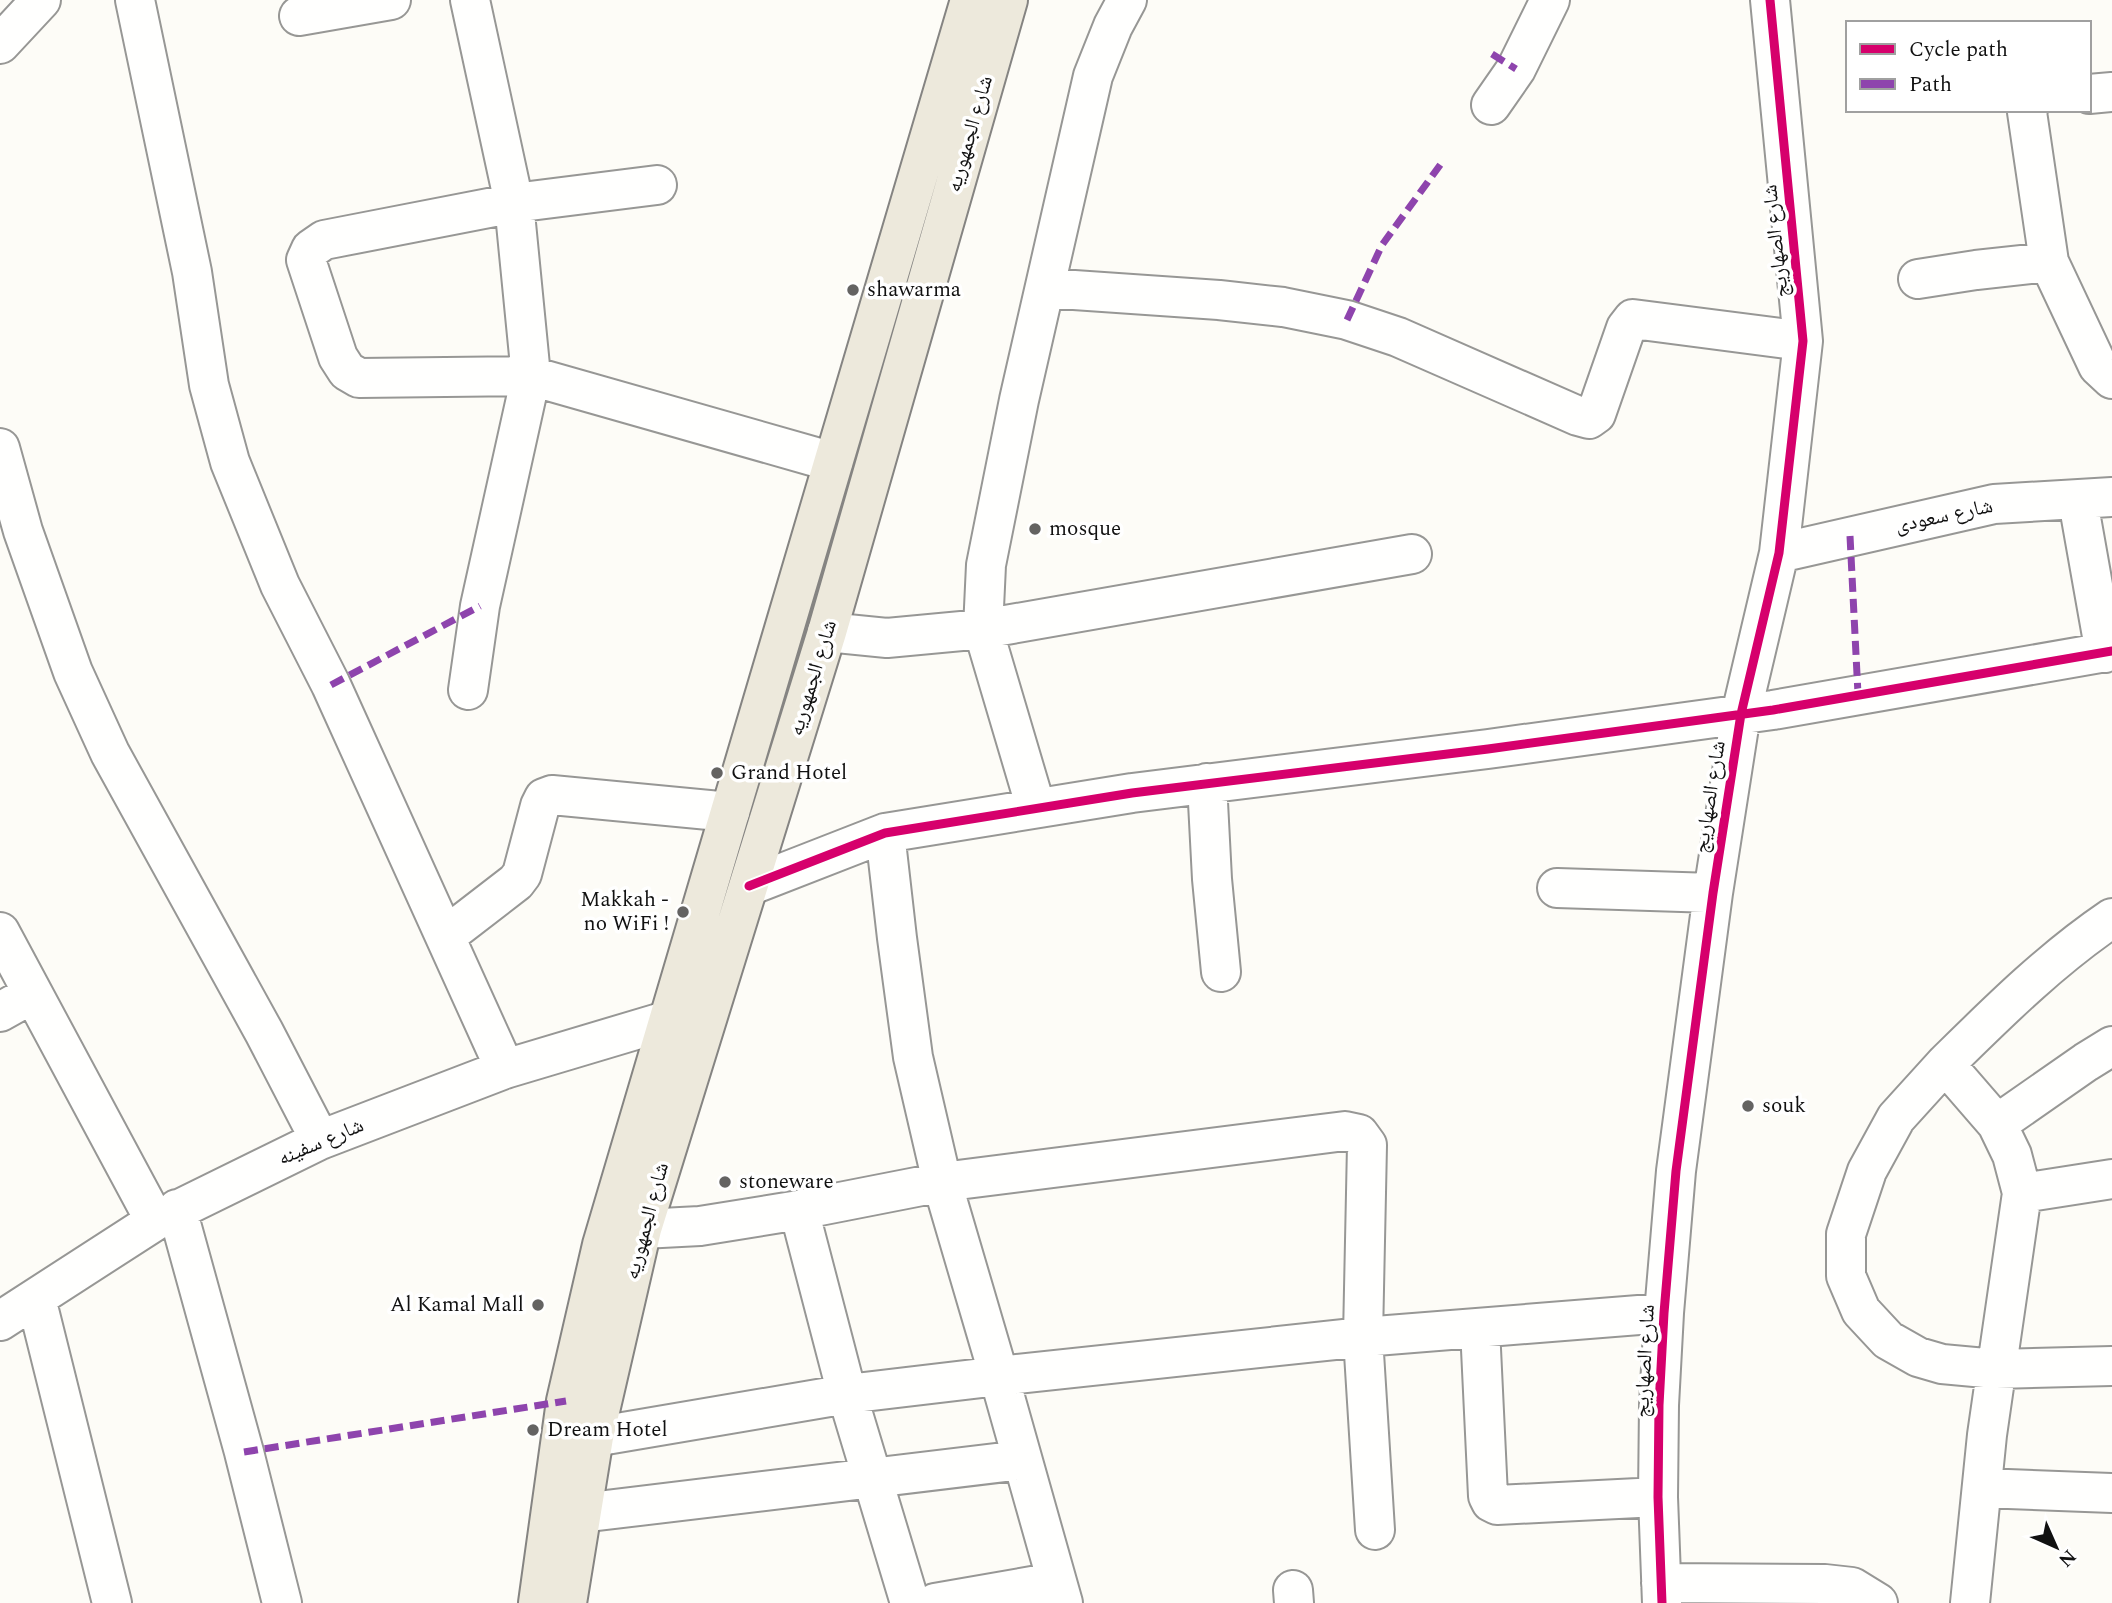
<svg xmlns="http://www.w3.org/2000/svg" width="2112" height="1603" viewBox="0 0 2112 1603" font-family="Spectral,'Noto Naskh Arabic',serif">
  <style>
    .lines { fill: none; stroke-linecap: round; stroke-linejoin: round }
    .minor-casing { stroke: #979795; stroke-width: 42 }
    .major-casing { stroke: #858482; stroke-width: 42 }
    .minor { stroke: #fffffe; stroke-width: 38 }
    .major { stroke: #ede9dc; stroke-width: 38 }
    .quiet { stroke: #8e44ad; stroke-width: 7; stroke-dasharray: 14 7; stroke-linecap: butt }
    .cycleway-casing { stroke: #fff; stroke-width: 13 }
    .cycleway { stroke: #d6006c; stroke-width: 9 }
    .poi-dot { fill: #646362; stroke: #fff; stroke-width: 2.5 }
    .labels { text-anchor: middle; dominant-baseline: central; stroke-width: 7; stroke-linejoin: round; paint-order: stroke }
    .street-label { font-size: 21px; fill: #111; stroke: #fff }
    .poi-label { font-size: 21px; fill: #111; stroke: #fff; text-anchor: start }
  </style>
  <rect width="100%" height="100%" fill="#fdfcf7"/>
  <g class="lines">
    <defs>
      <path id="minor" d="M135,0l57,272 17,113 21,77 50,123 51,100 174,384
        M470,0l44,203 17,173 -172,2 -12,-7 -9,-14 -32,-97 5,-11 13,-9 190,-37 143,-18
        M299,16l92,-16
        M0,44l41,-44
        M2089,94l23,-2
        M1491,105l25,-36 34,-69
        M2028,110l-1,2 22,150 49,104 14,13
        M1918,279l58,-9 73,-8
        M1045,288l174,12 64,7 64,13 51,17 180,79 11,3 7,-5 30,-86 7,-9 170,22
        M0,448l23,83 50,141 37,81 154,279 56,108
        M2078,501l27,152
        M1779,553l215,-49 118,-7
        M827,632l60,6 96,-9 429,-75
        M468,690l12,-84 51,-230 302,86
        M1207,783l5,96 9,93
        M1036,808l-53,-179 3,-64 33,-165 74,-324 20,-50 14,-26
        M749,886l136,-53 247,-40 356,-44 285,-39 339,-59
        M1557,888l156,5
        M0,932l155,289
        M446,936l70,-54 6,-8 18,-68 4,-8 8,-3 178,17
        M0,1012l32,-18
        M1945,1064c53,-52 105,-104 167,-146
        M1997,1124l89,-62 26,-16
        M2022,1193l90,-14
        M177,1209l67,243 38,151
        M799,1210l143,-28 403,-51 14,3 8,11 -4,192 301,-24
        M642,1229l58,-3 99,-16 48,184 63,209
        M36,1298l76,305
        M0,1321l155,-100 165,-81 185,-71 164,-49
        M1480,1328l8,168 3,6 6,3 161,-8
        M594,1437l253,-43 152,-18 -57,-194 -29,-125 -16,-119 -12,-105
        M1982,1488l130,5
        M581,1513l441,-53
        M1661,1583l164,1 27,3 26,16
        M1293,1590l1,13
        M935,1603l120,-21
        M1063,1603l-64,-227 364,-39 12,193
        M1662,1603l-4,-106 1,-92 5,-92 12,-142 37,-278 28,-179 38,-161 24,-212 -33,-341
        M1970,1603l17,-168 35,-242 -10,-38 -15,-31 -52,-60 -49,54 -29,53 -21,63v42l15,35 27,29 30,17 24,7 54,5 116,-3"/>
      <path id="major" d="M538,1603l28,-202 36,-156 368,-1245
        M567,1603l27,-166 48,-208 185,-597 181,-632"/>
    </defs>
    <use href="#minor" class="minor-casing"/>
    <use href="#major" class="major-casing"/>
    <use href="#minor" class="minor"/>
    <use href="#major" class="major"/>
    <path class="quiet" d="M1492,54l24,15
      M1347,320l35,-75 61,-84
      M1850,536l8,158
      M331,685l149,-79
      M244,1452l322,-51"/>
    <defs>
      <path id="cycleway" d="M749,886l136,-53 247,-40 356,-44 285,-39 339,-59
        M1662,1603l-4,-106 1,-92 5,-92 12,-142 37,-278 28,-179 38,-161 24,-212 -33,-341"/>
    </defs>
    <use href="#cycleway" class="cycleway-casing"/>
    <use href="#cycleway" class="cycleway"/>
  </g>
  <g class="poi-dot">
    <circle cx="853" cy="290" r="7"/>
    <circle cx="1035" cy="529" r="7"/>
    <circle cx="717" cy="773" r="7"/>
    <circle cx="683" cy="912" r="7"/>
    <circle cx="1748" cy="1106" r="7"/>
    <circle cx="725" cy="1182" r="7"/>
    <circle cx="538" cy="1305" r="7"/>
    <circle cx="533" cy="1430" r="7"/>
  </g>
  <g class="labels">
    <g class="street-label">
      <text transform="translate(970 134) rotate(-74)">شارع الجمهوريه</text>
      <text transform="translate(1776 241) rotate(-96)">شارع الصهاريج</text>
      <text transform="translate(1944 516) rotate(-12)">شارع سعودى</text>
      <text transform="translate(813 678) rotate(-73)">شارع الجمهوريه</text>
      <text transform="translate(1710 797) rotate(-81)">شارع الصهاريج</text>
      <text transform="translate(321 1142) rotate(-23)">شارع سفينه</text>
      <text transform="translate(647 1221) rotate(-75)">شارع الجمهوريه</text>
      <text transform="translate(1645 1361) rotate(-87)">شارع الصهاريج</text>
    </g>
    <g class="poi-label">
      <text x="867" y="290">shawarma</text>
      <text x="1049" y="529">mosque</text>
      <text x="731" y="773">Grand Hotel</text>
      <text x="669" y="900" text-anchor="end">Makkah -<tspan x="669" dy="24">no WiFi !</tspan></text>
      <text x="1762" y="1106">souk</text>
      <text x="739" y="1182">stoneware</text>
      <text x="524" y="1305" text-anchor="end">Al Kamal Mall</text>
      <text x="547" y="1430">Dream Hotel</text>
    </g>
  </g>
  <rect x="1846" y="21" width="245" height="91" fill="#ffffff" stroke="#a0a0a0" stroke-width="2"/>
  <rect x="1860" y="44" width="35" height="10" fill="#d6006c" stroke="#a0a0a0" stroke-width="2"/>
  <text x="1909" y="56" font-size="21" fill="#111111">Cycle path</text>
  <rect x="1860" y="79" width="35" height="10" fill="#8e44ad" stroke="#a0a0a0" stroke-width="2"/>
  <text x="1909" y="91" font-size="21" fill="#111111">Path</text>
  <g transform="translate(2056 1547) rotate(135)" stroke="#ffffff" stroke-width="5" paint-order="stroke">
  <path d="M0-5L12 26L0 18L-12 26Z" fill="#111111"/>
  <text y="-10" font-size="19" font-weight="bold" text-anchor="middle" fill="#111111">N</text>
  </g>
</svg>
